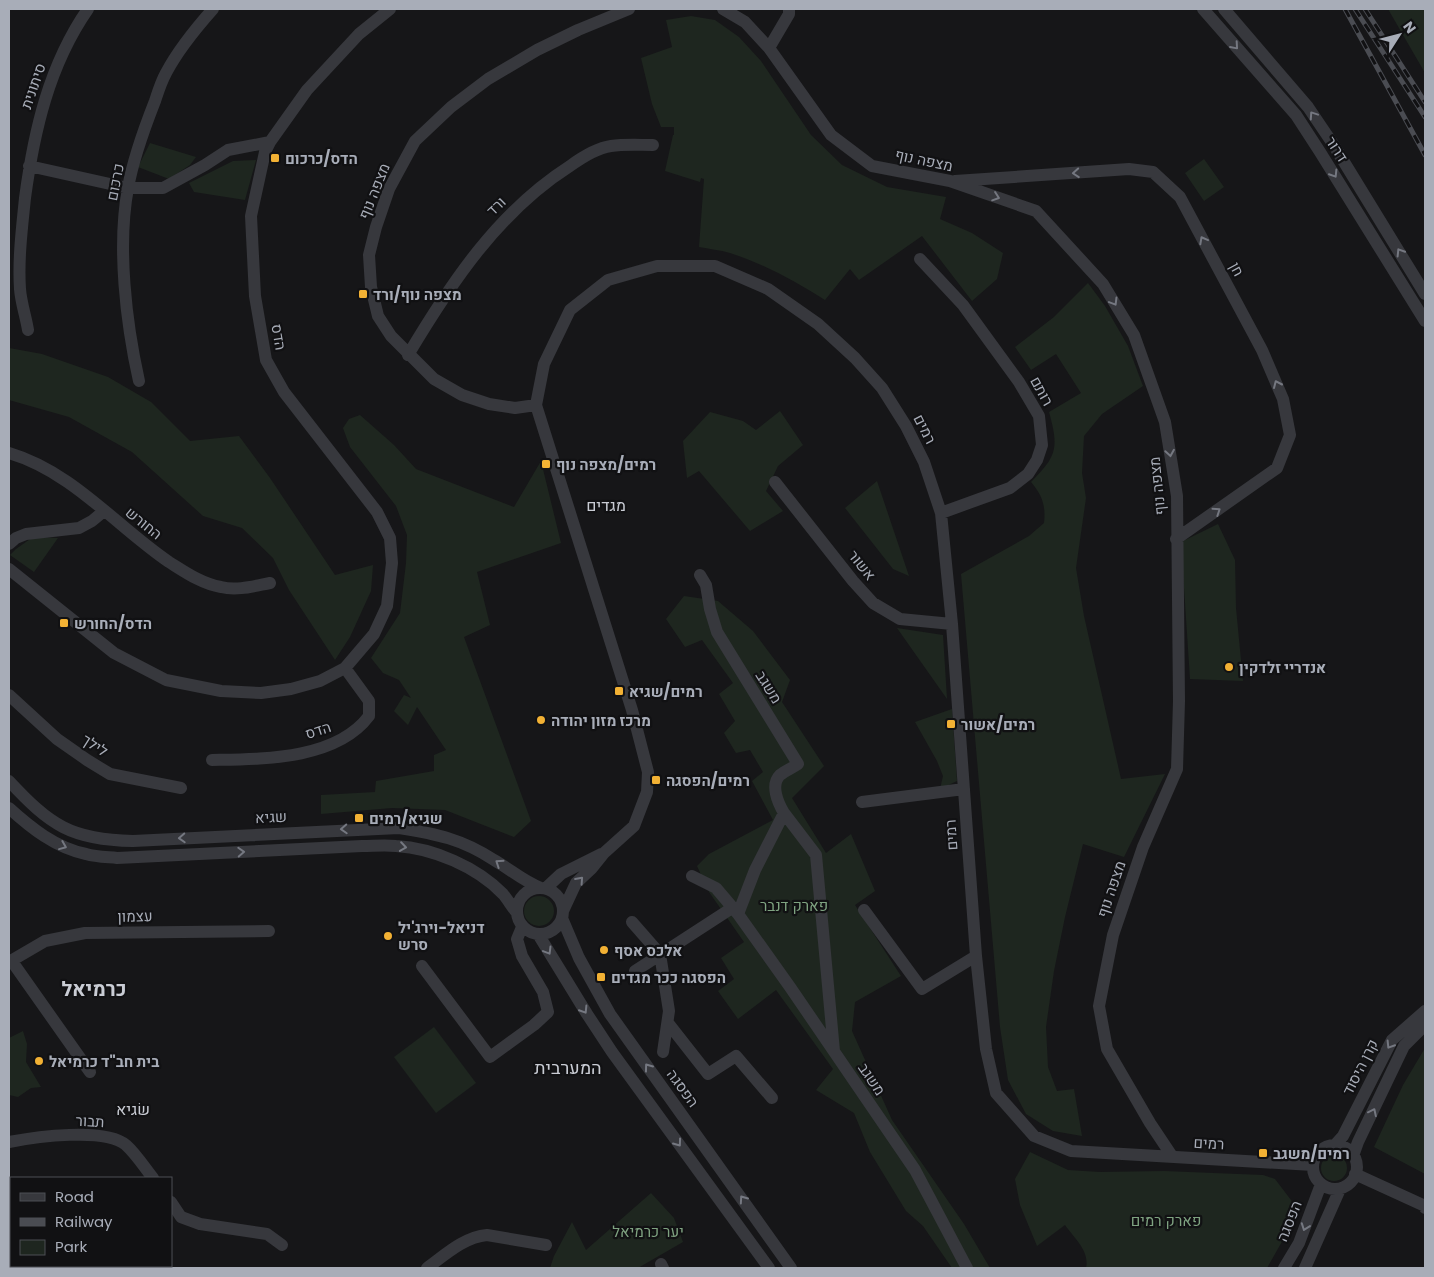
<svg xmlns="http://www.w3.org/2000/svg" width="1434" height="1277" viewBox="0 0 1434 1277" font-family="Poppins,Heebo,sans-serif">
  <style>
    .green { fill: #1e261f }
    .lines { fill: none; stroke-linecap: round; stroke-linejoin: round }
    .minor { stroke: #37383d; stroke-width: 12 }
    .rail-casing { stroke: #4a4c52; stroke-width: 5 }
    .rail { stroke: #111113; stroke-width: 3; stroke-dasharray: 9; stroke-linecap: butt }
    .oneway { stroke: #757881 }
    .poi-dot { fill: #f2b134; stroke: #111113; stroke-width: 2 }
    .labels { text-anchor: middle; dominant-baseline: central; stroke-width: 4.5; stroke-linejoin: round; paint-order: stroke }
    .street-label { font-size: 15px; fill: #a8adb8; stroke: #111113 }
    .poi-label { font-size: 15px; font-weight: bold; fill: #a8adb8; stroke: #111113; text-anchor: start }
    .park-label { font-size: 15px; fill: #7fa381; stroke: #111113 }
    .neighbourhood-label { font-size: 16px; fill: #c9ccd4; stroke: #111113 }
    .quarter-label { font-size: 18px; fill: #c9ccd4; stroke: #111113 }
    .district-label { font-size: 20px; font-weight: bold; fill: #c9ccd4; stroke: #111113 }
  </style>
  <rect width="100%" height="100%" fill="#161618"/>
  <path class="green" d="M1388,9h37v64z
    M691,16l24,4 24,17 22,24 50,74 31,30 45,22 59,10 -6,22 32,14 31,20 -6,26 -25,22 -50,-65 -63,44 -9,-11 -25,31c-30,-19 -61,-36 -95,-47 -10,-3 -21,-4 -31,-6l5,-68 -3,-1 -1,4 -35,-11 8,-36h1v-8h-13l-9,-23 -11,-46 31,-11 -6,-27z
    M150,143l46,14 -6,8 -21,14 -31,-12z
    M1204,159l20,28 -20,14 -19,-28z
    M256,160l-11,40 -51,-8 -5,-9 44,-22z
    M1088,283l17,23 23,40 15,40 -41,28 -18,22 -2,37 4,25 -10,70 8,48 37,163 44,-5 -41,83 -41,-13 -18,73 -11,54 -8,56 2,40 9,24 17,-2 8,47 -29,-5 -27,-17 -18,-34 -8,-53 -39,-453 68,-38 15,-13c2,-18 -2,-28 -13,-41 26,-26 28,-34 18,-70l32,-19 -25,-39 -25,16 -16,-23 39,-30z
    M9,348l33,6 66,23 43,25 39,39 49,-5 31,42 65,97 38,-10 -2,26 -21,46 -15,23 -46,-70 -16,-32 -31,-30 -39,-12 -71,-64 -63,-35 -60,-17z
    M780,411l23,34 -25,21 -12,25 17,20 -33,20 -51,-60 -12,7 -4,-37 27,-29 33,9 13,9z
    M360,415l34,30 22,24 98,38 27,-46 20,82 -84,29 13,53 -26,12 67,184 -17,16 -69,-27 -53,-2 -71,6v-19l54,-3 1,-11 58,-10v-16l12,-5 -29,-43 -9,18 -14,-14 10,-16 7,3 -12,-18 -16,-7 -12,-15 29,-45 6,-50 1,-28 -11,-29 -46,-59 -7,-19 6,-9z
    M877,481l32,95 -16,-7 -48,-61z
    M1218,524l17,36 1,48 7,73 -53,-2 -9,-137z
    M33,537l25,1 -24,34 -24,-17 6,-6z
    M684,596l34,5 35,30 37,49 -8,22 42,64 -32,32 34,55 25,-19 24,57 -20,14 46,71 -46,26 -3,29 40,89 72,104 26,44h-38l-29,-42 -17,-15 -36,-59 -16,-39 -38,-23 17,-21 -57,-79 -38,29 -20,-28 16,-12 -13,-21 23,-16 -35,-50 -12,-26 12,-12 64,-34 -21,-39 11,-9 -13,-22 -14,3 -12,-20 11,-12 -16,-27 14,-11 -31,-43 -17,7 -19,-28z
    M897,628l46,7 4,64z
    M952,709l5,72 -17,8 3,-13 -6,-15 -22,-39z
    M524 911a15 15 0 1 1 30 0a15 15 0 1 1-30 0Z
    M434,1027l42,56 -40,30 -42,-56z
    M23,1031l4,13 -1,18 15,25 -10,1 -13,9 -9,-2v-57z
    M1425,1048v126l-51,-27 29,-62z
    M1030,1152l38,18 32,2 64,-1 99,4 12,4 16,21 5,11 -8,20 -21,37h-181c4,-17 -12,-30 -21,-43l-28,21 -17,-41 -5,-26z
    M1321 1168a13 13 0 1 1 26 0a13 13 0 1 1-26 0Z
    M651,1193l23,25 9,24 -45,26h-88l4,-12 18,-34 14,28z"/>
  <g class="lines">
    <path class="minor" d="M723,9l22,13 24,26 62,87 41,31 78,15 86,30 67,73 31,51 31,87 12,74 2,205 -2,68 -34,78 -30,88 -14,71 8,43 43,74 22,33
      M1203,9l93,106 24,37 105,169
      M1224,9l84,98 25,37 92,150
      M769,48l20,-34v-5
      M29,166l99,22h35l42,-23 23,-15 42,-8
      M955,181l174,-12 24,3 27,25 82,153 21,49 7,36 -13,33 -101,71
      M920,259l43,46 56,77 20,34 3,29 -5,15 -9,14 -18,14 -69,25
      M28,330c-2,-13 -7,-27 -8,-41 -2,-30 2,-61 5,-91 9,-67 24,-133 63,-189
      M408,355c43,-72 90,-143 162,-189 11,-8 27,-18 41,-20 13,-2 28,-1 42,-1
      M139,381c-13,-58 -22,-135 -11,-193 5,-29 16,-59 27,-87 3,-9 6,-19 11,-28 11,-21 31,-46 47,-64
      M536,405l-21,3 -26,-4 -27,-9 -28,-16 -43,-43 -13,-20 -7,-29 -2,-32 7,-28 13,-38 26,-48 36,-34 37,-28 49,-29 41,-20 51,-21
      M9,453c64,19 107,73 160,109 16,10 33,22 52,25 16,4 33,-1 49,-4
      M775,482l78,99 20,22 27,16 52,5
      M9,544l7,-6 10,-4 53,-6 13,-7 12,-10
      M9,569l105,84 52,27 55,11 40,2 30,-4 29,-8 25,-13 29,-34 13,-28 5,-43 -2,-25 -13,-26 -93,-120 -18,-32 -11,-64 -4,-80 14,-64 5,-10 37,-52 52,-56 31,-25
      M700,575l6,10 4,24 7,23 81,132c-6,4 -13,7 -18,11 -10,10 -2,28 4,38l-29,57 -17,44
      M9,695l48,44 30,21 23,14 71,14
      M212,760c50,-1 124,0 157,-44v-15l-24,-33
      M9,781c41,44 62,59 124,60l266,-13c38,6 63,11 95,32 16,9 29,21 47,28
      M862,802l102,-13
      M9,808c22,20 47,40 77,46 10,3 21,3 31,4l245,-12c11,0 23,-1 34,0 37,2 81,21 107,48 5,6 9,13 14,19
      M784,813l32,42 18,196
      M692,876l24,12 22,26 52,73 125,183 52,98
      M517 911a23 23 0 1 1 46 0a23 23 0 1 1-46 0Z
      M546,888l15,-14 40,-20
      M864,910l58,79 54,-33
      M563,911l13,-28 16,-15 12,-15 30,-27 13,-34 1,-20 -16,-62 -96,-305 8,-41 26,-54 38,-30 49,-14h58l53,23 50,35 37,34 27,30 24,38 18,36 17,51 11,111 24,332 10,93 10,44 38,43 37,15 242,14
      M562,918l17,40 31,56 181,254
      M632,922l28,32 9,57 -6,41
      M538,934l49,80 25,38 157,216
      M11,960l79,112
      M9,962l36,-21 40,-8 184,-2
      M422,966l68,91 44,-32 14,-13 -5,-20 -21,-36 -5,-17 5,-12
      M635,971l97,-63
      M668,1023l40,51 28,-18 36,42
      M9,1142c26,-5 96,-15 117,3 10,9 19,23 27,33
      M1313 1167a22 22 0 1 1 44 0a22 22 0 1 1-44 0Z
      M1334,1146l9,-10 49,-96 33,-29
      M1353,1156l5,-14 46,-96 21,-21
      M1355,1174l70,32v2
      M171,1202l10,15 19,7 67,10 15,11
      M9,1215l2,-1
      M661,1264l2,4
      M132,1266l2,2
      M427,1268c18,-13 37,-31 60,-33l59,10
      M1284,1268l15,-25 22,-59
      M1305,1268l35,-79"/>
    <defs>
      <path id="rail" d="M1345,9l80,146
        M1355,9l70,108
        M1365,9l60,93"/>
    </defs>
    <use href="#rail" class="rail-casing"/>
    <use href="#rail" class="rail"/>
  </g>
  <defs><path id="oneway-chevron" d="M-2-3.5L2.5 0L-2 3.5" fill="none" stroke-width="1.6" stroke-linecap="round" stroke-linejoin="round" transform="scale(1.25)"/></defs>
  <g class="oneway">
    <use href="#oneway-chevron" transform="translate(1235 46) rotate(49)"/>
    <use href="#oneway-chevron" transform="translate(1313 115) rotate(-124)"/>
    <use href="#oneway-chevron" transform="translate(1076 173) rotate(176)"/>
    <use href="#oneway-chevron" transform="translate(1334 174) rotate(58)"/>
    <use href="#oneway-chevron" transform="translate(996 197) rotate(19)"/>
    <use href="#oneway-chevron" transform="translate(1203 240) rotate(-118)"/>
    <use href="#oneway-chevron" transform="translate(1400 252) rotate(-122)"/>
    <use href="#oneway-chevron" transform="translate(1114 302) rotate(59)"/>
    <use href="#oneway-chevron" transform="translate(1277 384) rotate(-114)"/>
    <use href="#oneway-chevron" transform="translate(1170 453) rotate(81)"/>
    <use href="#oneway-chevron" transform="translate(1217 511) rotate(-34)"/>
    <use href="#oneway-chevron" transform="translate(344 829) rotate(177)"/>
    <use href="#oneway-chevron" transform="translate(182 838) rotate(177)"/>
    <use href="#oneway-chevron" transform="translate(63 846) rotate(22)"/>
    <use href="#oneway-chevron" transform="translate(403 847) rotate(8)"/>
    <use href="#oneway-chevron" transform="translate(241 852) rotate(-3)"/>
    <use href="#oneway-chevron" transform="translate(499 863) rotate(-146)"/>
    <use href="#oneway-chevron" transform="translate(580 880) rotate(-48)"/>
    <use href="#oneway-chevron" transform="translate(548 951) rotate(59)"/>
    <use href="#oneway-chevron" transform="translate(584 1010) rotate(58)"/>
    <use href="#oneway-chevron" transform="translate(1390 1045) rotate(122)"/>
    <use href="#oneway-chevron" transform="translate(648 1067) rotate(-126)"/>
    <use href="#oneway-chevron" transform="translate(1373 1112) rotate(-64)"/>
    <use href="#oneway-chevron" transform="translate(678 1143) rotate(54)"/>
    <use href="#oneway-chevron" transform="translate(743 1199) rotate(-125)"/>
    <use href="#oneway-chevron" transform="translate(1305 1227) rotate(110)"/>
  </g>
  <g class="poi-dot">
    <rect x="270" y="153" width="10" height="10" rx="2.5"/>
    <rect x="358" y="289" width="10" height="10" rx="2.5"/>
    <rect x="541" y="459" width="10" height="10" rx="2.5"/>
    <rect x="59" y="618" width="10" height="10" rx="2.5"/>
    <circle cx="1229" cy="667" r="5"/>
    <rect x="614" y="686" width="10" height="10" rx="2.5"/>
    <circle cx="541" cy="720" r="5"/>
    <rect x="946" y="719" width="10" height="10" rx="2.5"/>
    <rect x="651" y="775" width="10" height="10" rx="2.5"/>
    <rect x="354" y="813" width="10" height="10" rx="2.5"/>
    <circle cx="388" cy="936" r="5"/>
    <circle cx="604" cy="950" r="5"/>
    <rect x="596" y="972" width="10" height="10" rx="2.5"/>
    <circle cx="39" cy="1061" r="5"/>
    <rect x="1258" y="1148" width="10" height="10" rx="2.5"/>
  </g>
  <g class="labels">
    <g class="street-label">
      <text transform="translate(33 86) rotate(-71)">סיתונית</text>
      <text transform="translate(1337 149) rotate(57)">דרור</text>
      <text transform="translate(924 160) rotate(12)">מצפה נוף</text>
      <text transform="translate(115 182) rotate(-79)">כרכום</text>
      <text transform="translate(374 191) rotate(-68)">מצפה נוף</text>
      <text transform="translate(496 206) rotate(-44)">ורד</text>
      <text transform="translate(1237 269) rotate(62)">חן</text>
      <text transform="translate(279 337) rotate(80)">הדס</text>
      <text transform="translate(1042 391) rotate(61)">רותם</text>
      <text transform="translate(925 429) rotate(63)">רמים</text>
      <text transform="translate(1157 486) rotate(-96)">מצפה נוף</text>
      <text transform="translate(144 523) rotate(39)">החורש</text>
      <text transform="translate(862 565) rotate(51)">אשור</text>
      <text transform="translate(769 687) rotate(58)">משגב</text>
      <text transform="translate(318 730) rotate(-18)">הדס</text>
      <text transform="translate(95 745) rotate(33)">לילך</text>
      <text transform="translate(271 817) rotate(-3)">שגיא</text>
      <text transform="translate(951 835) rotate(-94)">רמים</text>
      <text transform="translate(1111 889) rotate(-71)">מצפה נוף</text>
      <text transform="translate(135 916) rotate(-1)">עצמון</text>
      <text transform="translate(1360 1067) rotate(-63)">קרן היסוד</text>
      <text transform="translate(872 1079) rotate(56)">משגב</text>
      <text transform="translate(683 1088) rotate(54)">הפסגה</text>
      <text transform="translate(90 1121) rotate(3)">תבור</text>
      <text transform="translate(1209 1143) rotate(3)">רמים</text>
      <text transform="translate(1289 1221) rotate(-68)">הפסגה</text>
    </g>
    <g class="poi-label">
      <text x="285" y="158">הדס/כרכום</text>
      <text x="373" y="294">מצפה נוף/ורד</text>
      <text x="556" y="464">רמים/מצפה נוף</text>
      <text x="74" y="623">הדס/החורש</text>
      <text x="1239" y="667">אנדריי זלדקין</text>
      <text x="629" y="691">רמים/שגיא</text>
      <text x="551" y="720">מרכז מזון יהודה</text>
      <text x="961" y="724">רמים/אשור</text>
      <text x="666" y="780">רמים/הפסגה</text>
      <text x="369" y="818">שגיא/רמים</text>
      <text x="398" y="927">דניאל-וירג'יל<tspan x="398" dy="17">סרש</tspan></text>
      <text x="614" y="950">אלכס אסף</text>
      <text x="611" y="977">הפסגה ככר מגדים</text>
      <text x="49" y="1061">בית חב"ד כרמיאל</text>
      <text x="1273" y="1153">רמים/משגב</text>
    </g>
    <g class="park-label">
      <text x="794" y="905">פארק דנבר</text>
      <text x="1166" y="1220">פארק רמים</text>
      <text x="648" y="1231">יער כרמיאל</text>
    </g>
    <g class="neighbourhood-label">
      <text x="606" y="505">מגדים</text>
      <text x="133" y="1109">שׂגיא</text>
    </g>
    <g class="quarter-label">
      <text x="568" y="1067">המערבית</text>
    </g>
    <g class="district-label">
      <text x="94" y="989">כרמיאל</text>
    </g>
  </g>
  <rect width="1434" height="1277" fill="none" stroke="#a8adb8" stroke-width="20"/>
  <rect x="10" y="1177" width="162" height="90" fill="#111113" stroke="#4d4f55"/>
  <rect x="20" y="1193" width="25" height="8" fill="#37383d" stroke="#4d4f55"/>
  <text x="55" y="1202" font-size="15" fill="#a8adb8">Road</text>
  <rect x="20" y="1218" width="25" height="8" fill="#4a4c52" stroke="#4d4f55"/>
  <text x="55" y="1227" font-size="15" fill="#a8adb8">Railway</text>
  <rect x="20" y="1240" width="25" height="15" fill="#1e261f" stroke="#4d4f55"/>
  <text x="55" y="1252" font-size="15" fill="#a8adb8">Park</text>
  <g transform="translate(1399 35) rotate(54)" stroke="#111113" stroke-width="4" paint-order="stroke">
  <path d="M0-4L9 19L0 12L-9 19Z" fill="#a8adb8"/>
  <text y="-8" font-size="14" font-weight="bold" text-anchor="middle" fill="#a8adb8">N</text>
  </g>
</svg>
